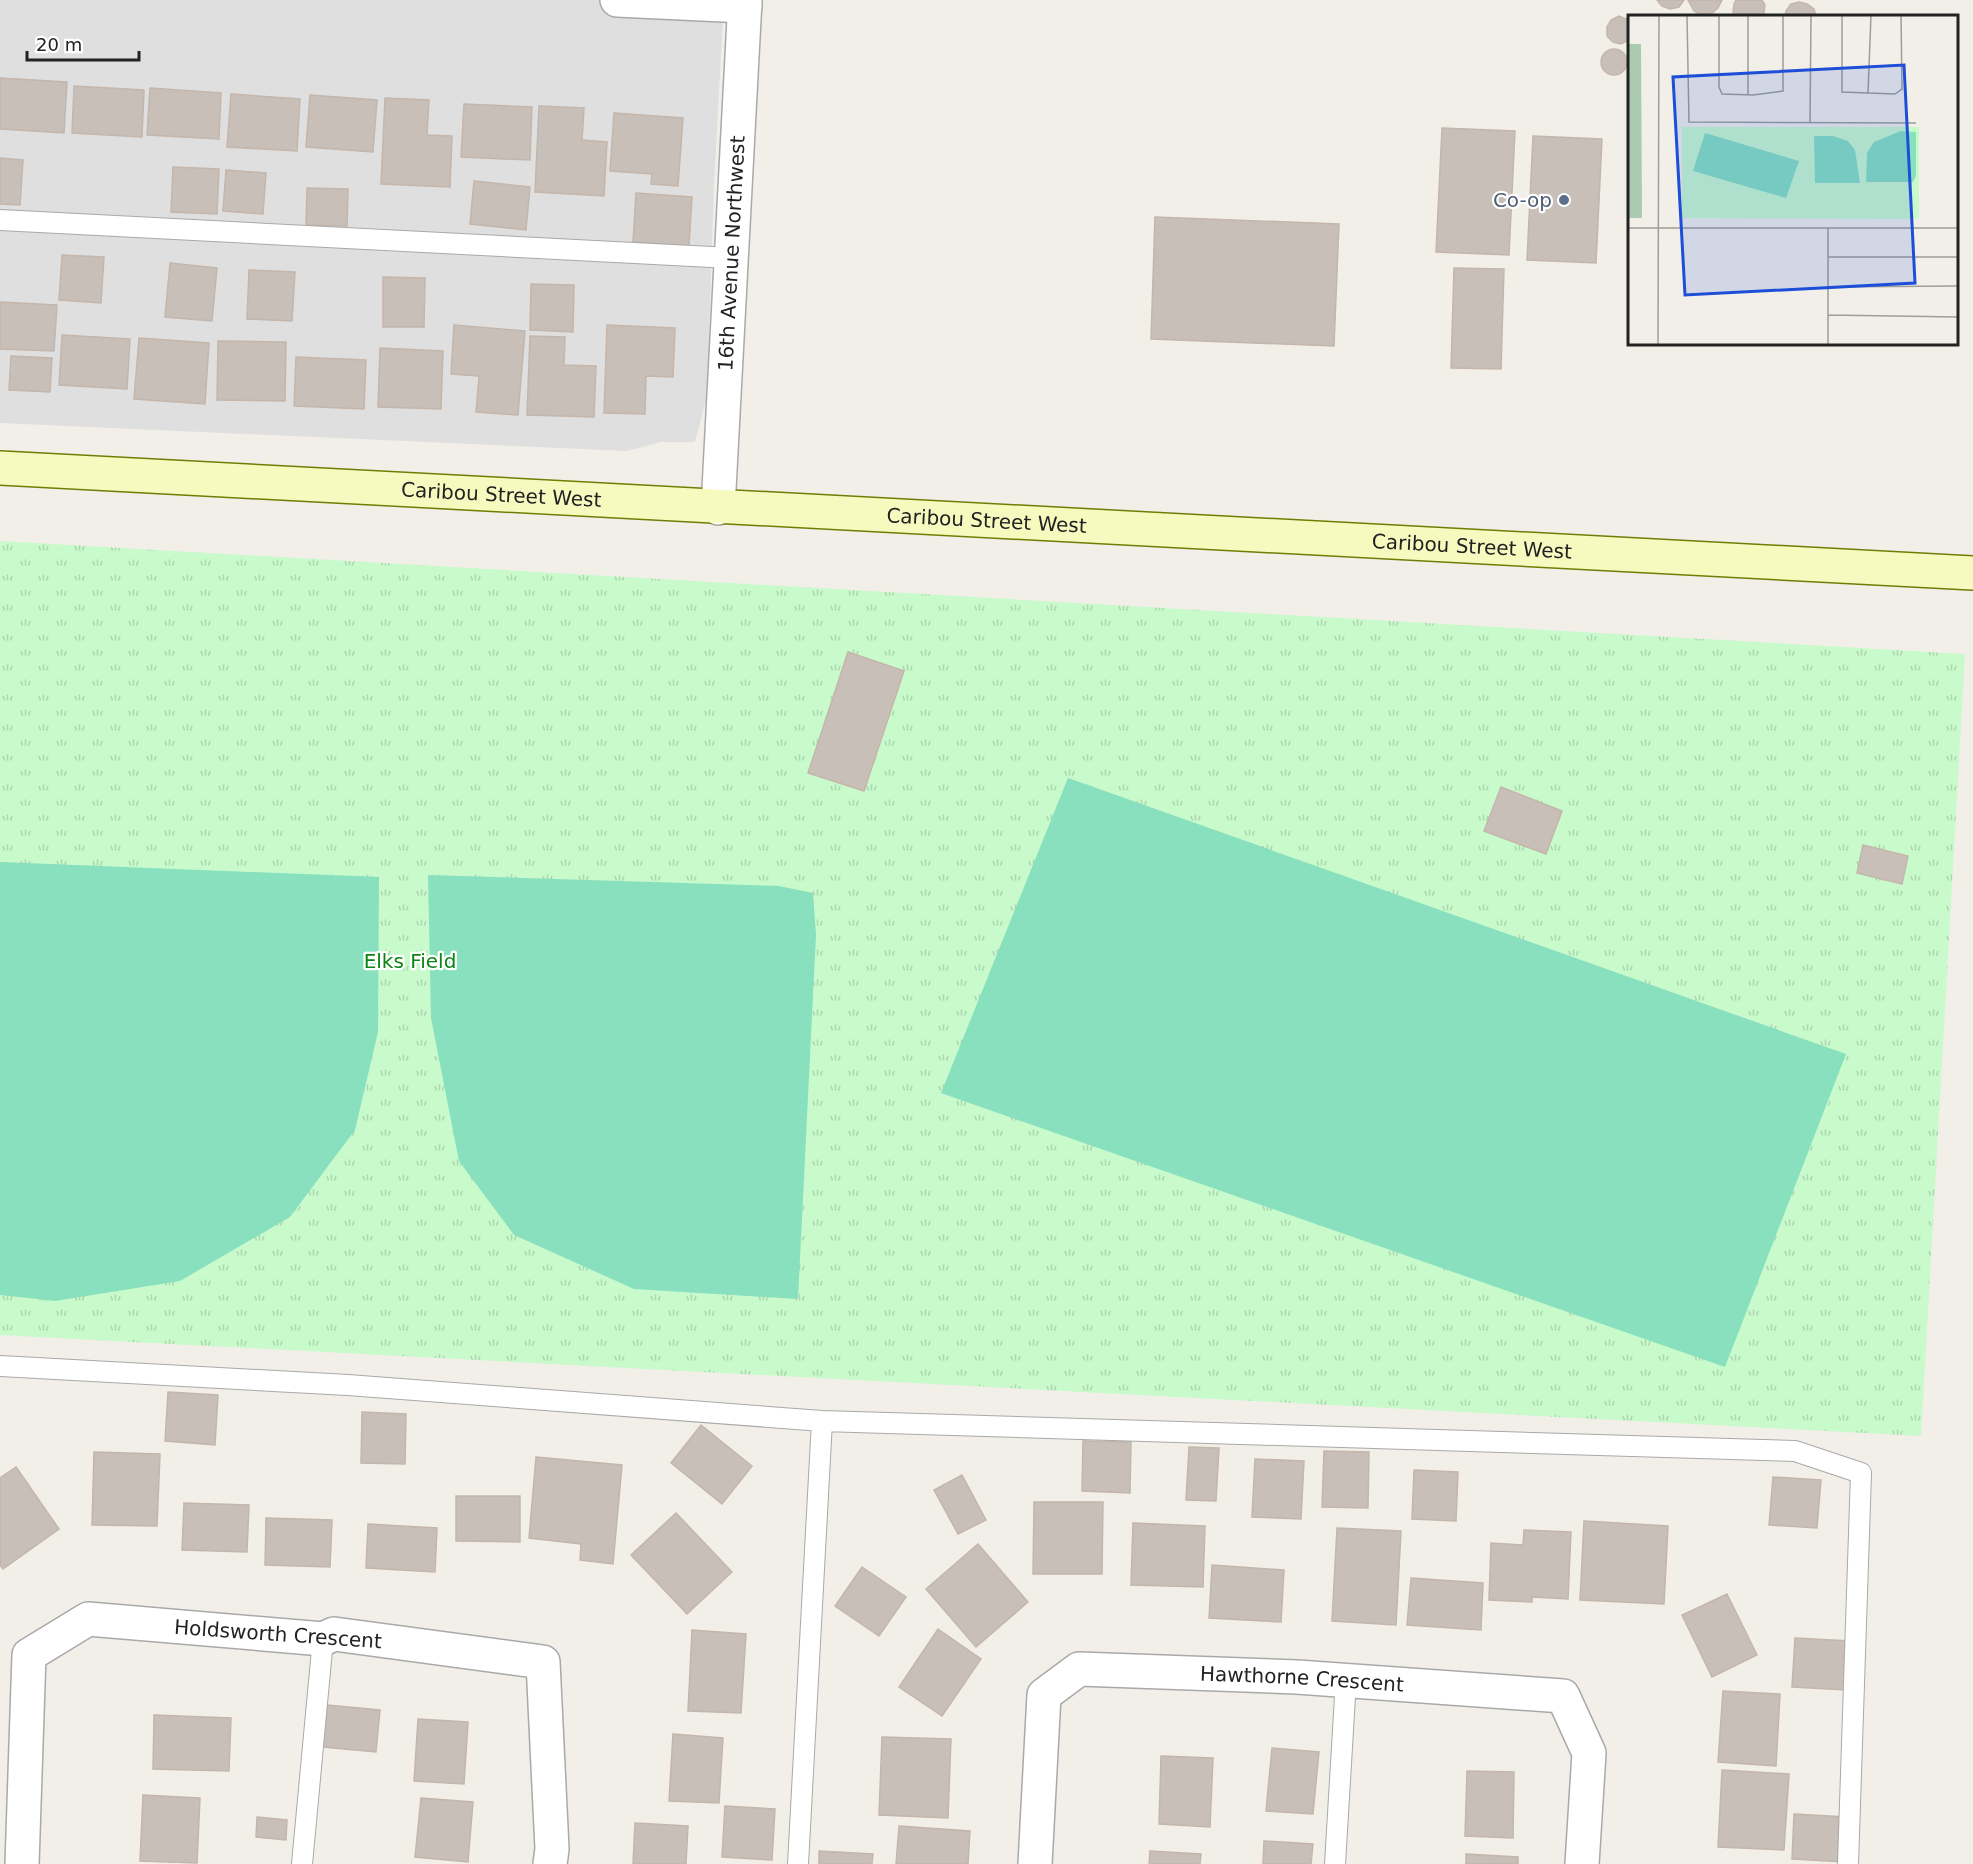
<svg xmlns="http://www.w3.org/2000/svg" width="1973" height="1864" viewBox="0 0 1973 1864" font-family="'DejaVu Sans',sans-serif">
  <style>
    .residential { fill: #e0dfdf }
    .park { fill: url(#park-tufts) }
    .pitch { fill: #88e0be }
    .building { fill: #c7bfb8; stroke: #c4b6ab; stroke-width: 1.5 }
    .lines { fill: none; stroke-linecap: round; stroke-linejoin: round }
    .lane-casing { stroke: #a9a9a9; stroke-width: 22 }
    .street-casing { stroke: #a9a9a9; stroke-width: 36 }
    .secondary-casing { stroke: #707d05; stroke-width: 36 }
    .lane { stroke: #fff; stroke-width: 20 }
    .street { stroke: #fff; stroke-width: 33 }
    .secondary { stroke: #f7fabf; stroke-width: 33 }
    .service-dot { fill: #5c6f8a; stroke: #fff; stroke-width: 2 }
    .labels { text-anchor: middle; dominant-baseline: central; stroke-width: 4.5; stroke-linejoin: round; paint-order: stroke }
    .service-label { font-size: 20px; fill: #4e5e75; stroke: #fff; text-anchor: end }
    .street-label { font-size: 20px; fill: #222; stroke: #fff }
    .park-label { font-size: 20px; fill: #0c8416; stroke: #fff }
    .inset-road { fill: none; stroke: #9f9d99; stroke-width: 1.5 }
    .view { fill: #1d4ed8; fill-opacity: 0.15; stroke: #1d4ed8; stroke-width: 3 }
    .inset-edge { fill: none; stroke: #222; stroke-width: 3 }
  </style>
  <defs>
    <pattern id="park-tufts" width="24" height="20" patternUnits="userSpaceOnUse" patternTransform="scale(1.5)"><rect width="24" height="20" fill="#c8facc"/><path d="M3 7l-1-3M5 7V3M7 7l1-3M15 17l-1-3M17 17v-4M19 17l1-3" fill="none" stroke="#acd6af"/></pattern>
  </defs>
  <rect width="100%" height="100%" fill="#f2efe9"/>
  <path class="residential" d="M0,0h724l-10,185 -7,212 -12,45h-34l-34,9 -627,-28z"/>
  <path class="park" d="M0,541l1965,113 -44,782 -1921,-101z"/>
  <path class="pitch" d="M1068,778l778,276 -121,313 -784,-274z
    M0,862l379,15 -1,155 -23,98 -65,87 -110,64 -125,20 -55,-6z
    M428,875l351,11 34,7 3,42 -18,364 -164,-10 -120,-54 -55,-74 -28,-143z"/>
  <path class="building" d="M1657,0h27l-5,7 -9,2 -8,-3z
    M1688,0h34l-4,8 -7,6 -9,1 -8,-4z
    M1736,0h26l3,5 -1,8 -2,3h-27l-2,-4 1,-8z
    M1799,2l8,2 7,5 2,7h-31l1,-5 5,-7z
    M1619,16l11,5v18l-9,5 -8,-2 -6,-6v-9l4,-7z
    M1601 62a13 13 0 1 1 26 0a13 13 0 1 1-26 0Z
    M0,78l67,4 -3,51 -64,-4z
    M74,86l70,4 -2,47 -70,-4z
    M150,88l71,5 -2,46 -72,-4z
    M231,94l69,5 -3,52 -70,-4z
    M310,95l67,5 -4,52 -67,-5z
    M385,98l44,2 -2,35 25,1 -2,51 -69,-3z
    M464,104l68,3 -2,53 -69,-3z
    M539,106l45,2 -2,32 25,2 -3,54 -69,-4z
    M614,113l69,5 -5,68 -27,-2 1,-10 -42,-3z
    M1442,128l73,3 -6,124 -73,-3z
    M1533,136l69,3 -6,124 -69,-3z
    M0,158l23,2 -3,45 -20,-1z
    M173,167l46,2 -2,45 -46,-2z
    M226,170l40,3 -3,41 -40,-3z
    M474,181l56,6 -4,43 -56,-6z
    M307,188l41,1 -1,37 -41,-1z
    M636,193l56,4 -3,49 -56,-4z
    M1155,217l184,7 -5,122 -183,-7z
    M62,255l42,2 -3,46 -42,-3z
    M170,263l47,5 -5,53 -47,-4z
    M1454,268l50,1 -3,100 -50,-1z
    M249,270l46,2 -3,49 -45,-2z
    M383,277l42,1 -1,49h-41z
    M531,284l43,1 -1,47 -43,-2z
    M0,302l57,3 -3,46 -54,-2z
    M454,325l71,6 -7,84 -42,-3 3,-36 -28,-2z
    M607,325l68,3 -2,49 -27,-1 -1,38 -41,-1z
    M62,335l68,4 -3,50 -68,-4z
    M530,336l35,1 -1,28 32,1 -2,51 -67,-2z
    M139,338l70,5 -4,61 -71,-5z
    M218,341l68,1 -1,59 -68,-1z
    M380,348l63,3 -2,58 -63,-2z
    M11,356l41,2 -2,34 -41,-2z
    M296,357l70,3 -2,49 -70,-3z
    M848,652l56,19 -40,120 -56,-18z
    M1501,787l61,24 -16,43 -62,-23z
    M1863,845l45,11 -6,28 -45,-11z
    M168,1392l50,3 -3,50 -50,-4z
    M362,1412l44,2 -1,50 -44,-1z
    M701,1425l51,41 -30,38 -51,-41z
    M1083,1441l48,1 -1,51 -48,-2z
    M1189,1447l30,1 -3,53 -30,-1z
    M1324,1451l45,1 -1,56 -46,-1z
    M94,1452l66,2 -3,72 -65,-1z
    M536,1457l86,8 -9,99 -33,-4 1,-16 -52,-6z
    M1255,1459l49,2 -3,58 -49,-2z
    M16,1467l43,62 -56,40 -3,-4v-87z
    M1414,1470l44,2 -2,49 -44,-2z
    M962,1475l24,45 -28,14 -24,-44z
    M1773,1477l48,3 -4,48 -48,-3z
    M456,1496h64v46l-64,-1z
    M1034,1502h69l-1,72h-69z
    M184,1503l65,2 -2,47 -65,-2z
    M676,1513l56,59 -45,42 -56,-59z
    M266,1518l66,2 -2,47 -65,-2z
    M1584,1521l84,5 -4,78 -84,-4z
    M1133,1523l72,3 -2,61 -72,-2z
    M368,1524l69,4 -2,44 -69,-4z
    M1337,1528l64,3 -5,94 -64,-4z
    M1524,1530l47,2 -3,67 -36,-2v5l-43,-2 2,-57 32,2z
    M978,1544l50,58 -52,45 -50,-58z
    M1212,1565l72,5 -3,52 -72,-4z
    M862,1567l44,30 -27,39 -44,-30z
    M1411,1578l72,5 -2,47 -74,-5z
    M1727,1594l30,61 -45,22 -30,-62z
    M938,1629l43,30 -39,57 -43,-29z
    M692,1630l54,4 -5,79 -53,-2z
    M1795,1638l55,3 -3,49 -55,-3z
    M1723,1691l57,3 -4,72 -58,-4z
    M327,1705l53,5 -4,42 -53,-5z
    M154,1715l77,3 -2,53 -76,-2z
    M418,1719l50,3 -4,62 -50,-3z
    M673,1734l50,4 -4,65 -50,-2z
    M882,1737l69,2 -3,79 -69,-3z
    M1272,1748l47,4 -6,62 -47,-3z
    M1161,1756l52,2 -3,69 -51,-3z
    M1722,1770l67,4 -5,76 -66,-3z
    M1467,1771l47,1 -1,66 -48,-2z
    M143,1795l57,3 -3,65 -57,-2z
    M421,1798l52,4 -5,60 -53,-5z
    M725,1806l50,3 -3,51 -50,-3z
    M1794,1814l53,3 -2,45 -53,-3z
    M257,1817l30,3 -1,20 -30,-3z
    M635,1823l53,3 -2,38h-53z
    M899,1826l71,5 -2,33h-72z
    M1264,1841l49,3 -2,20h-48z
    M819,1851l54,3 -1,10h-53z
    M1150,1851l51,3 -1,10h-51z
    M1466,1854l52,3v7h-52z"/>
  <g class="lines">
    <defs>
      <path id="lane" d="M0,220l731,38
        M0,1366l348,19 474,36 973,30 66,22 -13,391
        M302,1864l21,-225
        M798,1864l24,-443
        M1335,1864l11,-184"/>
      <g id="street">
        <path d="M617,0l128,6"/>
        <path id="s1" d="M718,508l27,-508"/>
        <path d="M22,1864l7,-209 59,-36 235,20 11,-5 209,28 9,187 -2,15"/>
        <path id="s2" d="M1035,1864l9,-169 35,-26 218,8 266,19 26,57 -7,111"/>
      </g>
      <g id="secondary">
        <path id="s3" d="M0,468l1973,105"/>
      </g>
    </defs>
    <use href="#lane" class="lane-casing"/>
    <use href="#street" class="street-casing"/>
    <use href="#secondary" class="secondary-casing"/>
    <use href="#lane" class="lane"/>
    <use href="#street" class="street"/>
    <use href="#secondary" class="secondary"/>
  </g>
  <circle class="service-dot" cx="1564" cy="200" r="6"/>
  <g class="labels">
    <g class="service-label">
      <text x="1552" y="200">Co-op</text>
    </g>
    <g class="street-label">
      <text stroke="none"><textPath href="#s1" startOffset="255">16th Avenue Northwest</textPath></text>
      <text stroke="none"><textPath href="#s3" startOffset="502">Caribou Street West</textPath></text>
      <text stroke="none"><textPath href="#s3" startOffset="988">Caribou Street West</textPath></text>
      <text stroke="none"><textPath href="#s3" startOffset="1474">Caribou Street West</textPath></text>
      <text transform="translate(278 1634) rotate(4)">Holdsworth Crescent</text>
      <text stroke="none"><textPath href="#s2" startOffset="436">Hawthorne Crescent</textPath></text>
    </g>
    <g class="park-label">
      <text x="410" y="961">Elks Field</text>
    </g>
  </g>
  <g transform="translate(1628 15)">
    <rect width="330" height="330" fill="#f2efe9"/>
    <path d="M0,29h13l1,174h-14z" fill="#aacbaf"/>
    <path d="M54,112h237v92l-237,-1z" fill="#c8facc"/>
    <path d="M273,116l15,1v44l-3,6h-47l1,-29 7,-11zM77,118l94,28 -13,37 -93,-27zM186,121h19l15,5 7,9 5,33h-45z" fill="#88e0be"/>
    <path class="inset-road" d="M59,0l2,107 227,1M91,0v72l3,7 31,1 30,-4v-76M214,0v77l53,2 7,-5 -1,-74M240,78l3,-78M120,79v-79M182,107l1,-107M0,213h30M30,213h300M200,213v117M200,242h130M200,272l130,-1M200,300l130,2M30,330l1,-330"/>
    <path class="view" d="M276,50l11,218 -230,12 -12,-218z"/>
    <rect width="330" height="330" class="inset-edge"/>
  </g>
  <path d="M27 51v9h112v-9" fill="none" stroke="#222222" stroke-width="3"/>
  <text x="36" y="51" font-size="18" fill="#222222" stroke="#ffffff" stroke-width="4.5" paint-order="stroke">20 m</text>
</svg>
